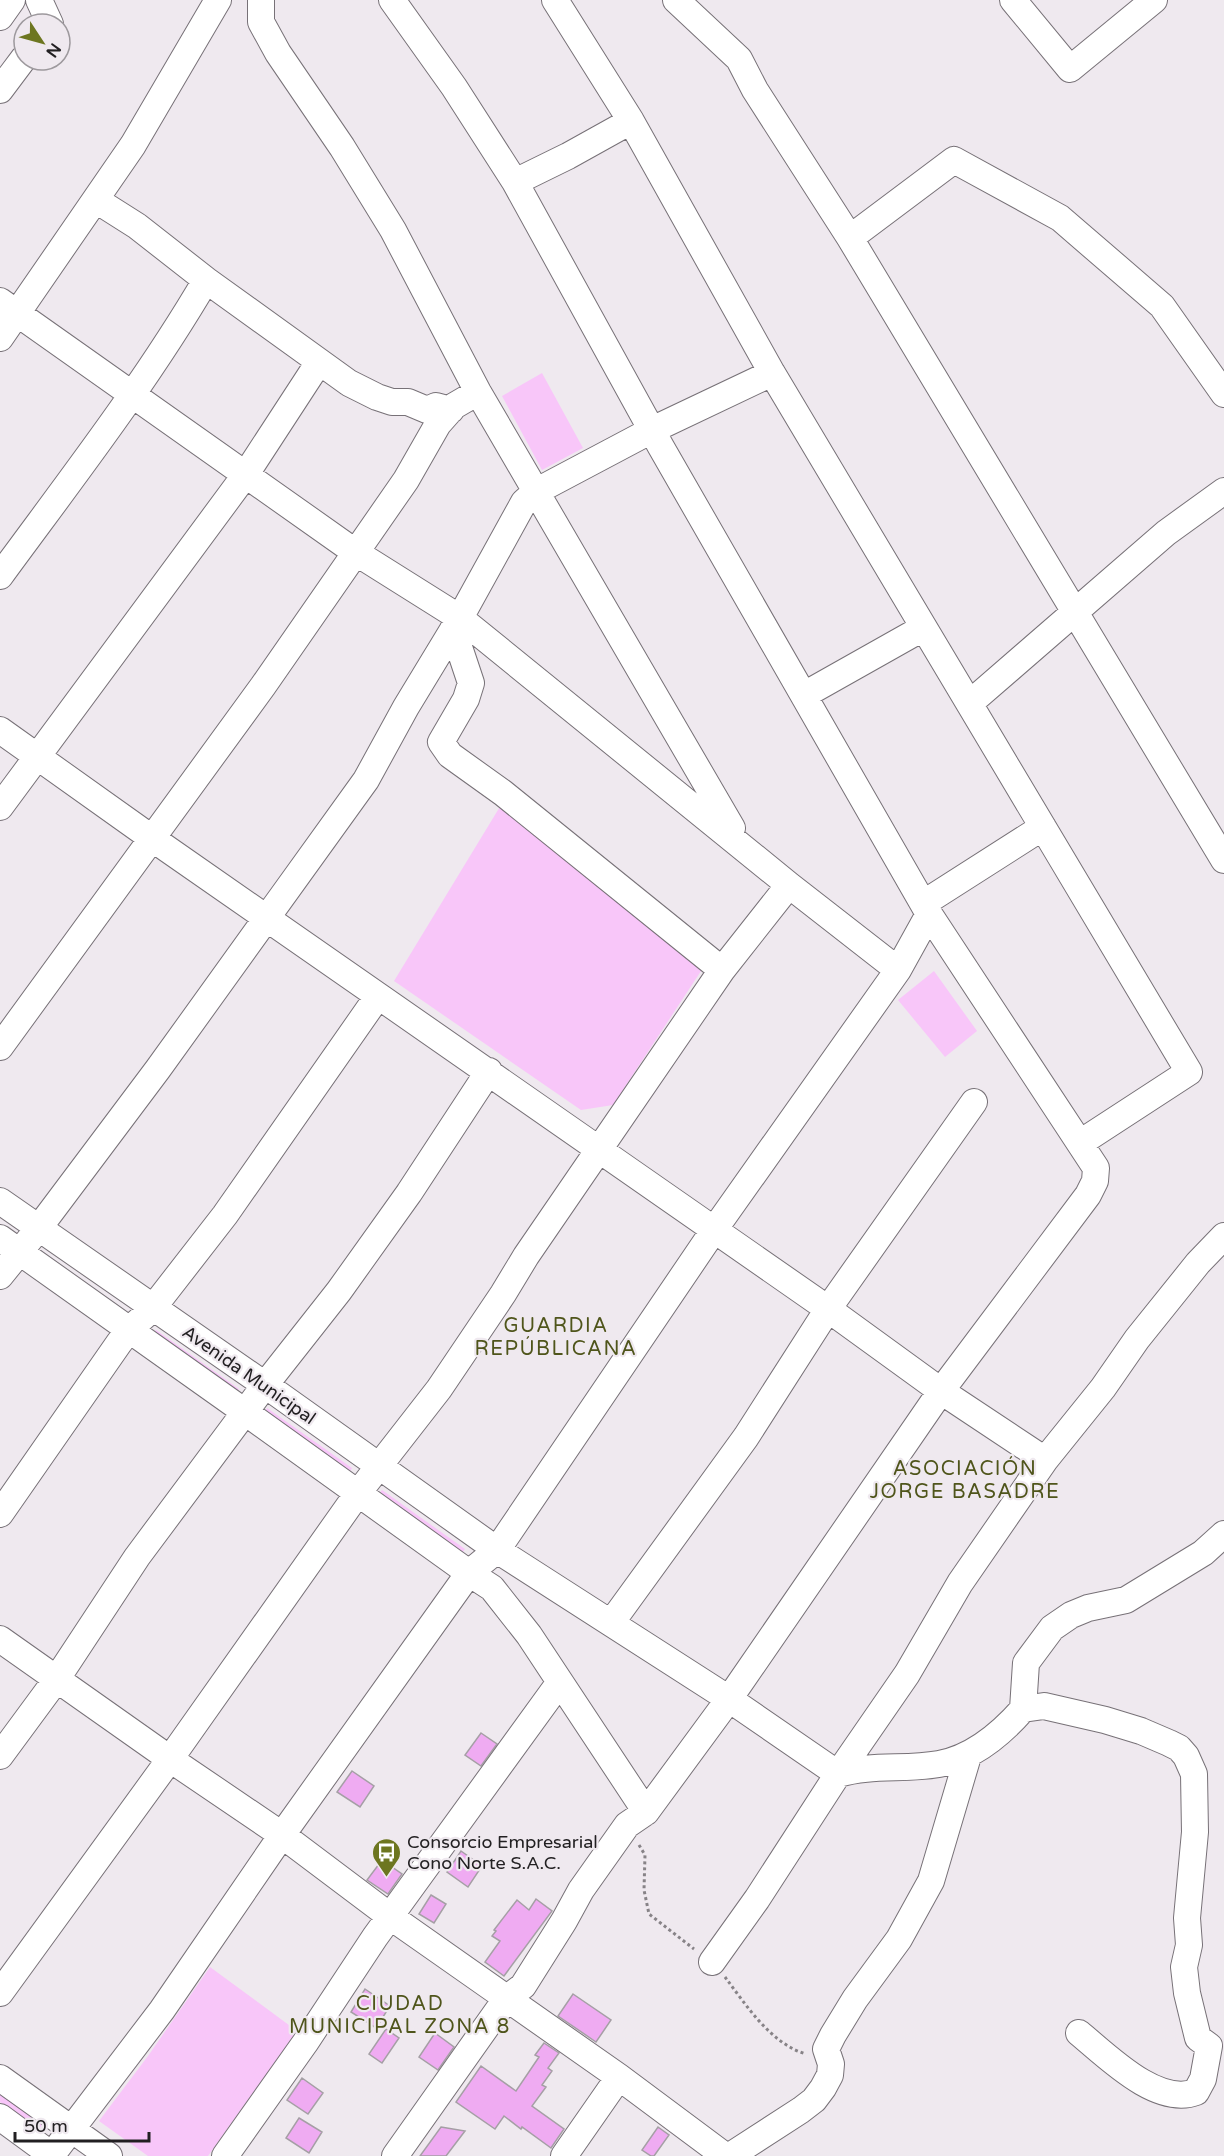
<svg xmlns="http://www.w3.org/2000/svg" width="1224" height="2156" viewBox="0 0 1224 2156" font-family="'Varela Round',sans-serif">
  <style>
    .green { fill: #f8c6f9 }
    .building { fill: #efabf2; stroke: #a59fa5; stroke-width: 1.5 }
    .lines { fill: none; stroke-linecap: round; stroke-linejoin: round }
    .minor-casing { stroke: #777177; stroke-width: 28 }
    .path { stroke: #878387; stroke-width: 3; stroke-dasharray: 3 3; stroke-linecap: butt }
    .minor { stroke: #fff; stroke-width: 26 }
    .labels { text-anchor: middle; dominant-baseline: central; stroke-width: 4.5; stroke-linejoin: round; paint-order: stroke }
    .street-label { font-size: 18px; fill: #222022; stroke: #efe9ef }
    .poi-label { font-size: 18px; fill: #222022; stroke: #efe9ef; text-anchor: start }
    .neighbourhood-label { font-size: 20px; letter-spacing: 1.5px; fill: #4f551b; stroke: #efe9ef }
  </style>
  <rect width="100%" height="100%" fill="#efe9ef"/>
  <path class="green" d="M542,373l41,75 -41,22 -40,-74z
    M501,805l202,163 -90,137 -32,5 -187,-129z
    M934,971l43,60 -32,26 -47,-57z
    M156,1330l83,59 -4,5 -83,-59z
    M267,1408l85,60 -4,7 -84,-61z
    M382,1490l83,59 -5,7 -82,-61z
    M210,1967l87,64 -89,125h-60l-49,-35 49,-65z
    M0,2091l44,31 -6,8 -38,-28z"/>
  <path class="building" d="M481,1733l16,11 -16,22 -16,-11z
    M352,1771l22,15 -14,21 -23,-15z
    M461,1851l21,15 -14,21 -21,-15z
    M382,1860l20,14 -14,20 -21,-14z
    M431,1895l15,9 -12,19 -15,-9z
    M536,1899l16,12 -48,65 -19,-14 15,-21 -8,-5 4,-5 -2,-1 23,-30 12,10z
    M365,1989l25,17 -14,22 -25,-16z
    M573,1994l38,26 -15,22 -38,-26z
    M386,2029l13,9 -17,25 -13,-9z
    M435,2033l19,14 -16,23 -19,-13z
    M544,2043l15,10 -11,15 4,3 -10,14 4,2 -14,19 32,23 -13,19 -29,-21 -1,2 -17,-13 -9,13 -39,-27 25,-36 35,25 23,-34 -4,-2z
    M302,2078l21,15 -15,21 -21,-14z
    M299,2118l23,14 -13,21 -23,-15z
    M441,2127l24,4 -19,25h-26z
    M658,2127l11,8 -15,21h-3l-9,-6z"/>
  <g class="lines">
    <defs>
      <path id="minor" d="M39,0l11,24
        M261,0v22l17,31 64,94 51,83 85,162 254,436
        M392,0l62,87 61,95 146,265 268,467 167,254 -1,13 -7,14 -147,196 -212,308 -83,113 -19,13 -46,65 -17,31 -41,65 -17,13 -111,157
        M555,0l76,121 141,252 417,699 -109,71
        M676,0l63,59 16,31 95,148 374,622
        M1013,0l57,69 84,-69
        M0,17l12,-17
        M0,90l24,-32
        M515,182l53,-26 63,-35
        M96,200l41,26 69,54 143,103 28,14 15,5h16l19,8 9,-4 15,4
        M850,238l104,-78 106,58 102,88 62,88
        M0,301l355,251 105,66 329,267 109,85
        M0,338l133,-193 85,-145
        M0,576c71,-97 145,-192 206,-296
        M453,629l18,54 -5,16 -25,43 9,13 53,38 219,177
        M804,695l119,-67
        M970,703l196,-170 58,-42
        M0,730l153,109 675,470 113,82 104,69
        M0,807l246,-333 73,-112
        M924,903l119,-76
        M0,1047l263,-361 143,-206 32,-56 16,-18 24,-14
        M0,1201l278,193 219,156 232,149 109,75c33,-10 67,-4 101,-10 33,-6 62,-30 84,-55l3,-46 26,-35 19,-13 17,-7 38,-8 77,-47 21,-19
        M0,1238l245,174 224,161 23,15 37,47 117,177
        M0,1276l38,-47 120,-160 208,-289 40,-73 54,-89 64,-116 11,-10 117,-62 120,-57
        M0,1514l119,-171 10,-13 23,-21 73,-94 153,-219
        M611,1623l135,-186 82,-128 146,-207
        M0,1639l170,120 112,76 109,82 228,160 106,79
        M1023,1709l21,-3 61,14 36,11 28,12 10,5 7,8 8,18 1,58 -8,86 2,27 -5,22 3,26 11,45 11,8 -6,33 -7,13c-39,15 -89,-36 -117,-59
        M0,1756l56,-76 81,-123 128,-172 74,-94 70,-98 80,-122
        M712,1962l45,-63 81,-125 69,-100 53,-91 85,-123 58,-72 34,-49 61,-76 26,-27
        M0,1993l170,-234 188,-266 81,-104 64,-95 23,-38 196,-286 67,-85
        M0,2078l109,78
        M0,2117l53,39
        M51,2156l111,-146 120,-175 187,-262 28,-23 217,-320 184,-260 31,-56
        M225,2156l80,-113 70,-106 185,-255
        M564,2156l55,-79
        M730,2156l71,-46 13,-10 9,-12 7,-13 1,-11 -5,-15 7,-14 22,-36 44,-60 32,-58 37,-125"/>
    </defs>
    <use href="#minor" class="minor-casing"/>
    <path class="path" d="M639,1845l6,10 -1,35 5,24 45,35
      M725,1977c21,28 46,67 81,77"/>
    <use href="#minor" class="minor"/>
  </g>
  <defs>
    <symbol id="bus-pin" viewBox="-11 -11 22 30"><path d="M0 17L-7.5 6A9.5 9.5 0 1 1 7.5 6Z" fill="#6d7620" stroke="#efe9ef"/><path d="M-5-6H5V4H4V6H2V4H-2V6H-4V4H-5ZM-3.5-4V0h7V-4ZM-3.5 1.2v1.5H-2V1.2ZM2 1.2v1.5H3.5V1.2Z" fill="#fff"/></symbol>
  </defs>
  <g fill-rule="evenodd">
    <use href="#bus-pin" x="370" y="1836" width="33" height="45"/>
  </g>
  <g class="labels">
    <g class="street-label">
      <text transform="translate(249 1375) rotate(35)">Avenida Municipal</text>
    </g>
    <g class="poi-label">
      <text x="407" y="1842">Consorcio Empresarial<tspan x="407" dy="21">Cono Norte S.A.C.</tspan></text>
    </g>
    <g class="neighbourhood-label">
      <text x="556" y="1326">GUARDIA<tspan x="556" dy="23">REPÚBLICANA</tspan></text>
      <text x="965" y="1469">ASOCIACIÓN<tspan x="965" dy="23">JORGE BASADRE</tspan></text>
      <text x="400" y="2004">CIUDAD<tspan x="400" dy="23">MUNICIPAL ZONA 8</tspan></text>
    </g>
  </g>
  <g transform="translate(42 42) rotate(126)"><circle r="28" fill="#efe9ef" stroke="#9d999d" stroke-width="1.5"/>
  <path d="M0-4.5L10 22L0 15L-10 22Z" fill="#6d7620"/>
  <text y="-9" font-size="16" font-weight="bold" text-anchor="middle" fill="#222022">N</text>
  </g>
  <path d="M15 2132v9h134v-9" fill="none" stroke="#222022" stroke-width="3"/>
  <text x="24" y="2132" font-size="18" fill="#222022" stroke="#efe9ef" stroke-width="4.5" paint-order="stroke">50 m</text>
</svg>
